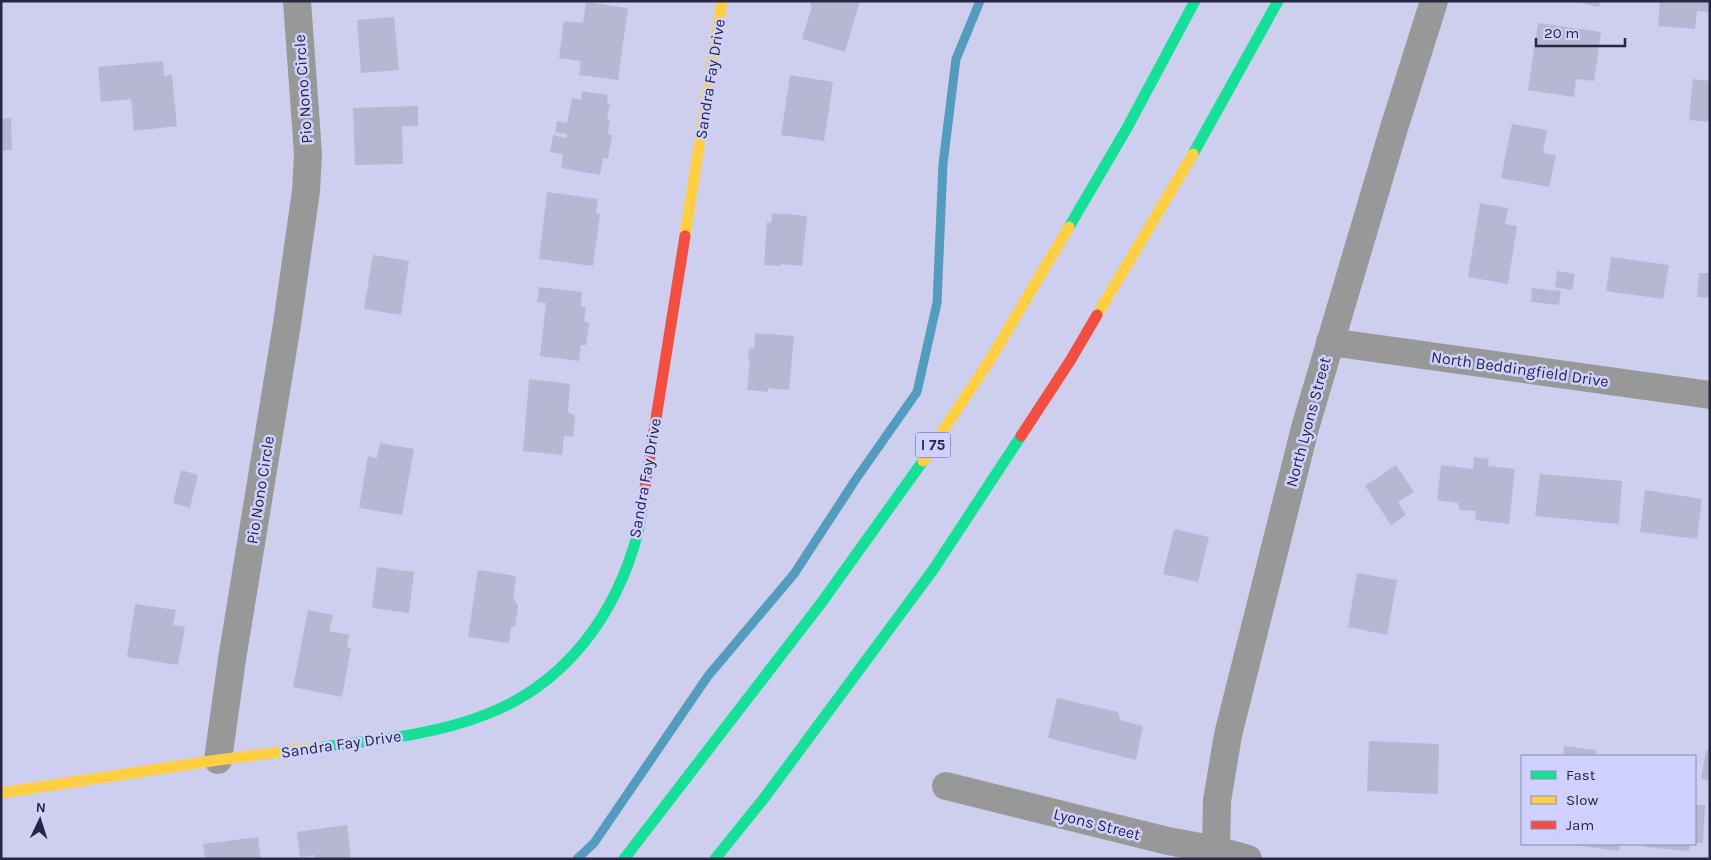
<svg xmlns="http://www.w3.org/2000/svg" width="1711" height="860" viewBox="0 0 1711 860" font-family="Karla,sans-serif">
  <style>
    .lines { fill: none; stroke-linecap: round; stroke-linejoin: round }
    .stream { stroke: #549cbd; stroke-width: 9 }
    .building { fill: #b7b7d4 }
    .street { stroke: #999899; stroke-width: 28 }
    .fast { stroke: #16e098; stroke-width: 11 }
    .slow { stroke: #ffcf43; stroke-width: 11 }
    .jam { stroke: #f24e42; stroke-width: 11 }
    .labels { text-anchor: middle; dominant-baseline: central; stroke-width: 5; stroke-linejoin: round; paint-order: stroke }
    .shield { fill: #cfd0fd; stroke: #59597b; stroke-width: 1 }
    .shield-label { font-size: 15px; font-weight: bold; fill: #272643 }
    .street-label { font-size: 16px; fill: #272643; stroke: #cfd0fd }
  </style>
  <rect width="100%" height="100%" fill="#ceceef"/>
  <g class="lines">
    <path class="stream" d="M577,859l17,-16 114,-167 86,-102 62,-95 61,-87 20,-89 6,-139 13,-105 24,-58"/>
  </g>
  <path class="building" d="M811,1h49l-15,51 -43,-13 10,-33 -2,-1z
    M1573,1h27l-1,6z
    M1660,1h50v11l-13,-1 -2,18 -37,-3z
    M586,2l42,6 -10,72 -39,-5 2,-14 -22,-3 5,-37 19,2z
    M394,17l5,53 -38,3 -4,-53z
    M1538,23l63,9 -7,49 -18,-2 -2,18 -46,-7z
    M163,61l1,15 8,-1 5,51 -43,5 -3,-32 -30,3 -3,-35z
    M790,75l43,7 -9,59 -43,-6z
    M1693,79l17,2v41l-21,-2z
    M582,91l26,4 -1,9h3l-3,15 3,1 -2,14 4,1 -4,24 -5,-1 -3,17 -39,-7 2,-14 -13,-2 3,-17 13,3 1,-4 -12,-2 2,-11 10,2 5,-25 9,2z
    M418,106v20h-16l1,38 -48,1 -2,-57z
    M11,118l1,32 -11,1v-32z
    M1512,124l35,6 -4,23 13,2 -7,32 -48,-9z
    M547,192l51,7 -2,14 4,1 -7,52 -54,-7z
    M1480,203l28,5 -3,16 12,2 -9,58 -40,-7z
    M772,213l35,3 -5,50 -21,-2v2l-17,-1 3,-43 4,1z
    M373,255l36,6 -8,54 -37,-6z
    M1611,257l58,8 -6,34 -57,-8z
    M1557,271l18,3 -3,16 -17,-3z
    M1699,273h11v25l-13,-1z
    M539,287l43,5 -1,15h5l-2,14 5,2 -3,22h-5l-2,16 -39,-5 6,-53 -9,-1z
    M1532,288l29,3 -2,14 -28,-3z
    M755,333l39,3 -5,54 -21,-2v4l-21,-2 3,-31 -2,-1 1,-10 5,1z
    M529,379l41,5 -2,28 7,4 -2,21 -9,-1 -2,19 -39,-4z
    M380,443l34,6 -12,66 -43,-7 9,-52 9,2z
    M1474,457l15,2 -1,7 27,3 -6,55 -34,-4 1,-9 -16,-1 -2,-7 -21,-3 4,-35 32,4z
    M1396,465l18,27 -16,10 8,13 -15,10 -26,-39z
    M181,470l17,5 -8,33 -17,-5z
    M1540,474l82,7 -3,43 -84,-8z
    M1645,490l57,9 -5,40 -57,-7z
    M1174,529l35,8 -11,45 -35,-8z
    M377,567l37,5 -5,41 -37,-5z
    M478,570l38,6 -3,22 5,7 -3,22h-4l-2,16 -41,-6z
    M1357,573l40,7 -10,55 -39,-8z
    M135,604l41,6 -3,15 12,2 -7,38 -51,-8z
    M308,610l25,5 -4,16 20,4 -2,12 4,1 -9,49 -49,-10z
    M1057,698l61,14 2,8 23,6 -7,34 -88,-22z
    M1369,741l70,3 -1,50 -71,-3z
    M1564,746l32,4 -1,6h-32z
    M1706,751h4v29l-9,-1z
    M1695,805h10l-2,38h-8z
    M347,825l4,34h-36l-1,-4 -14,2 -3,-25z
    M258,837l3,22h-56l-2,-15z
    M1566,844h54l-1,7z
    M1644,844h46l-1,7 -45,-4z"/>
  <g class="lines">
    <path class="street" d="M1330,342l380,53
      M218,760l14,-101 55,-335 19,-133 2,-37 -11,-153
      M946,786l222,55 48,9 32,9
      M1216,850l1,-49 11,-66 77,-307 89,-300 40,-127"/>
    <path class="fast" d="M1193,154l85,-153
      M1069,227l58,-99 68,-127
      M321,747c55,-7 114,-12 166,-33 80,-31 130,-101 151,-182 3,-12 4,-25 6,-38
      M624,859l198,-257 101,-141
      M715,859l50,-62 168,-227 88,-134"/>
    <path class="slow" d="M685,236l37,-235
      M1097,315l96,-161
      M923,461l65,-98 81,-136
      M1,793l217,-33 103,-13"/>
    <path class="jam" d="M1021,436l49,-75 27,-46
      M644,494l41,-258"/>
  </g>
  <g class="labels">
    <rect class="shield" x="915.5" y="432.5" width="35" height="25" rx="4"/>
    <g class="shield-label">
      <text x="933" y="445">I 75</text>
    </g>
    <g class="street-label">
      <text transform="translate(710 79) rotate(-81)">Sandra Fay Drive</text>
      <text transform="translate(303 89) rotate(-94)">Pio Nono Circle</text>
      <text transform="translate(1520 369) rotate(8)">North Beddingfield Drive</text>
      <text transform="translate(1308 422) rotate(-75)">North Lyons Street</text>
      <text transform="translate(645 478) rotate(-80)">Sandra Fay Drive</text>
      <text transform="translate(260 490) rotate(-81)">Pio Nono Circle</text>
      <text transform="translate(341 744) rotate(-8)">Sandra Fay Drive</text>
      <text transform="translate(1097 824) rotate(14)">Lyons Street</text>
    </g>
  </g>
  <rect width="1711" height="860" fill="none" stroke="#272643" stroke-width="5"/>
  <rect x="1521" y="755" width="175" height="90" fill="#cfd0fd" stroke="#8c8cb3"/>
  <rect x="1531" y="771" width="25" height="8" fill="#16e098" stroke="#8c8cb3"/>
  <text x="1566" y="780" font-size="15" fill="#272643">Fast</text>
  <rect x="1531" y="796" width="25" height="8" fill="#ffcf43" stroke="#8c8cb3"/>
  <text x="1566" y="805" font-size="15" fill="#272643">Slow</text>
  <rect x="1531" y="821" width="25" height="8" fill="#f24e42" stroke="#8c8cb3"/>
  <text x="1566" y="830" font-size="15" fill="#272643">Jam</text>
  <g transform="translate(40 820) rotate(4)" stroke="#cfd0fd" stroke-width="4" paint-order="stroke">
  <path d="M0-4L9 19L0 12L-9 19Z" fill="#272643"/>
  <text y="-8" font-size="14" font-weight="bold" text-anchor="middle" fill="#272643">N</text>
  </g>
  <path d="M1536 38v8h89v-8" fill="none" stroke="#272643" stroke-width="2.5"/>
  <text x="1544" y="38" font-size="15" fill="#272643" stroke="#cfd0fd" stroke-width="4" paint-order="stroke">20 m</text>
</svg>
